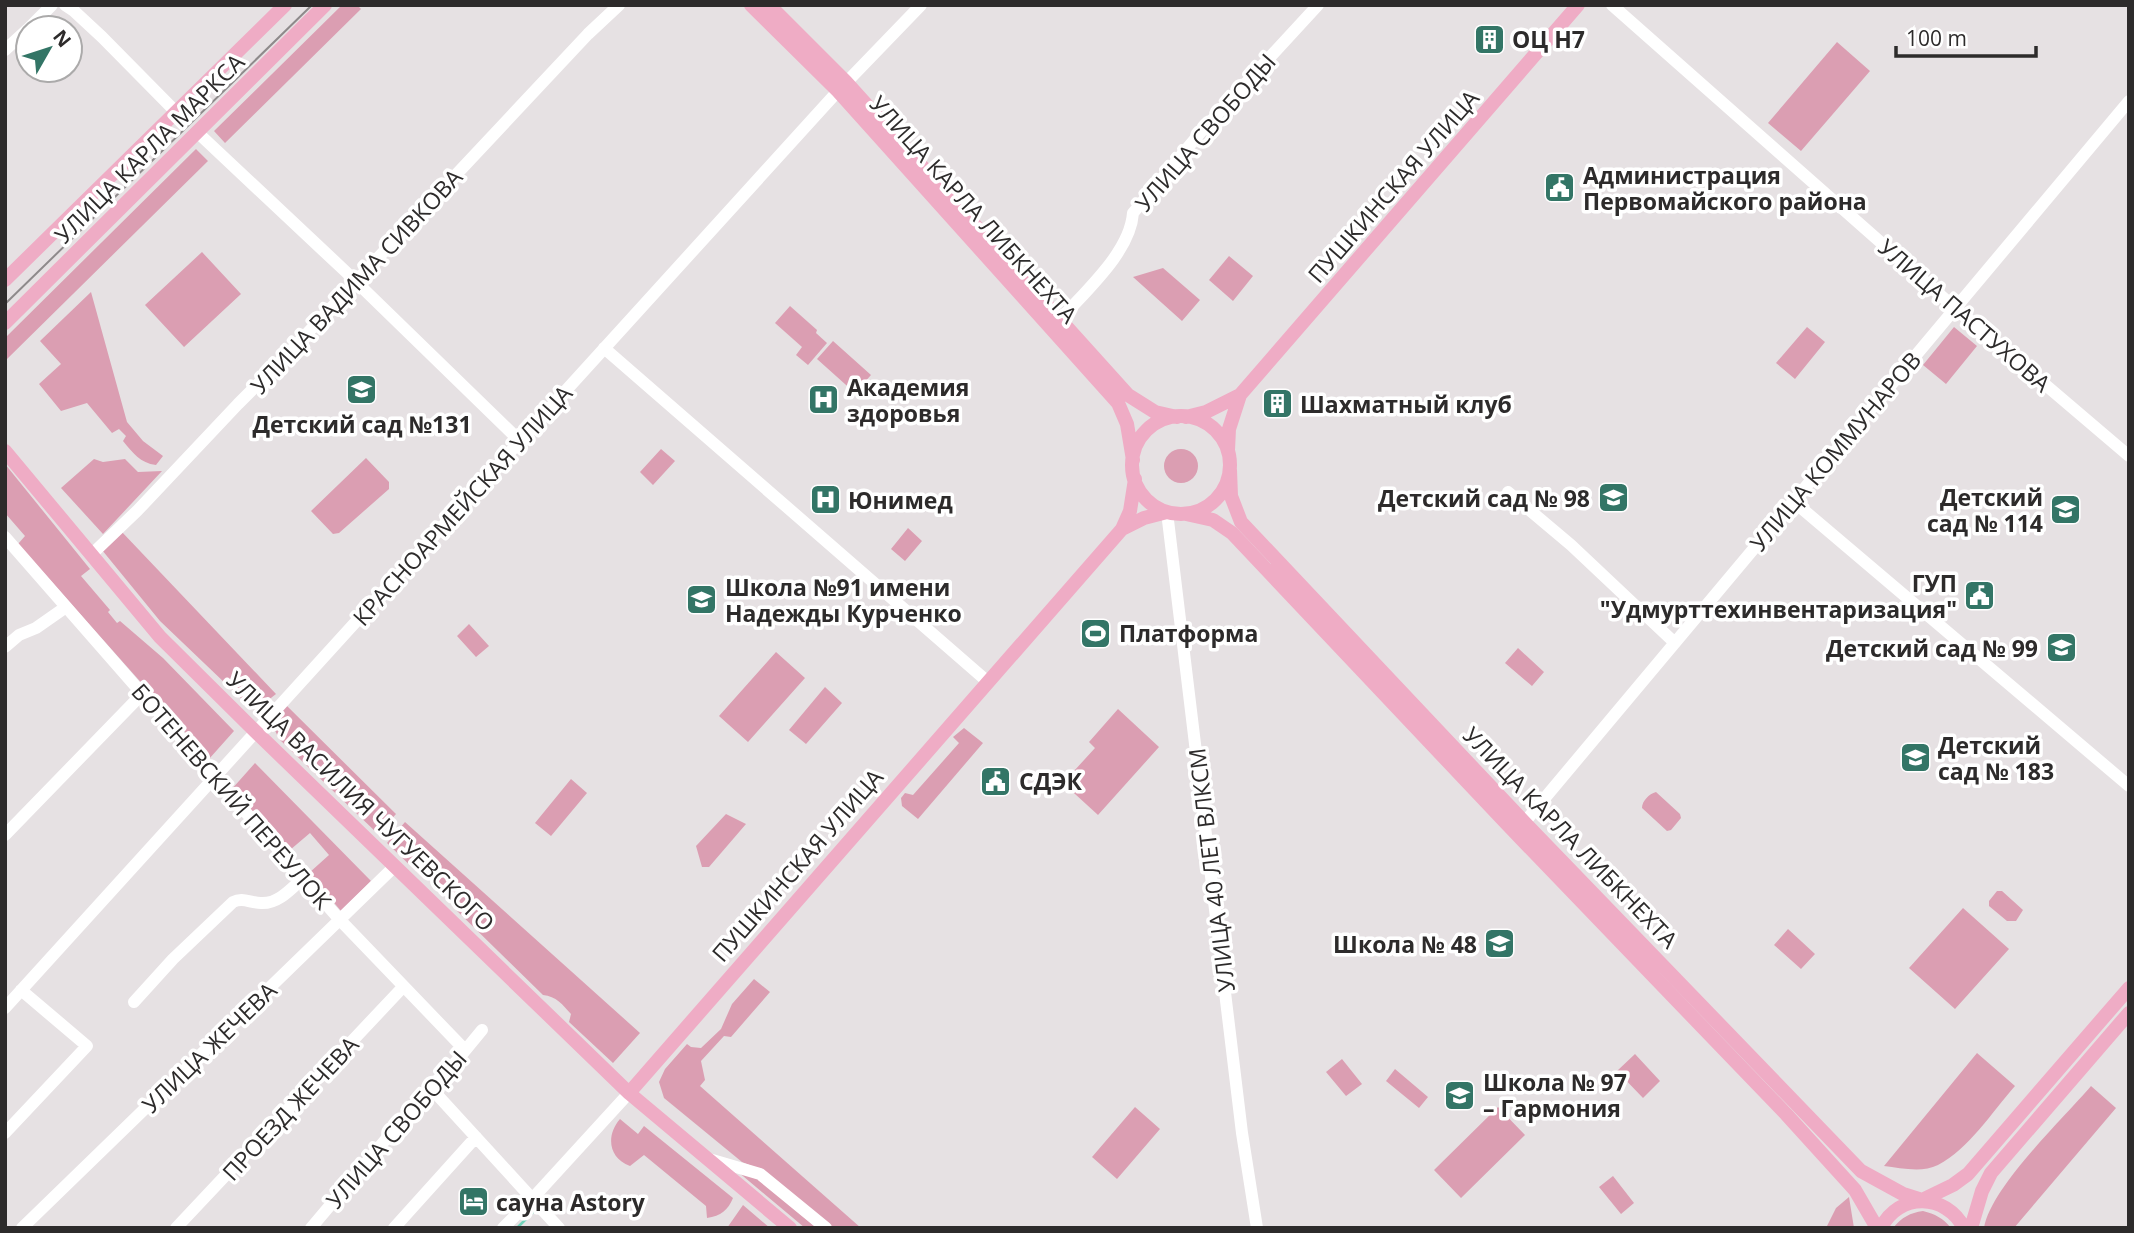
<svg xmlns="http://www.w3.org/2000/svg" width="2134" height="1233" viewBox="0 0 2134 1233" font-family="'Open Sans',sans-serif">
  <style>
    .green { fill: #db9eb2 }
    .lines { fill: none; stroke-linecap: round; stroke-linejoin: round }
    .stream { stroke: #71d2ba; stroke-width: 2.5 }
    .minor { stroke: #fff; stroke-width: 12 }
    .major { stroke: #efacc5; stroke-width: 14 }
    .tram { stroke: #8e8a8b; stroke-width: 2 }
    .labels { text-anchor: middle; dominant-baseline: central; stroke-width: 7; stroke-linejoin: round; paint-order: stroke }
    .poi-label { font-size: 23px; font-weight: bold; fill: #2d2b2b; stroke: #fff; text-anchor: start }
    .street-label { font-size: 23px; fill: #2d2b2b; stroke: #fff }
  </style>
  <rect width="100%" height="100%" fill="#e6e1e3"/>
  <path class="green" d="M342,5h15l4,4 -136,134 -11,-12z
    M1837,42l33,29 -69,80 -33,-28z
    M196,149l12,12 -203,200v-23z
    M202,252l39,42 -57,53 -39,-42z
    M1229,256l24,20 -20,25 -24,-21z
    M1163,268l37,32 -18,21 -49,-44z
    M91,292l36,130 16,19 20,15 -7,9c-16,-2 -23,-12 -33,-24l3,-5 -7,-7 -7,4 -25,-30 -26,8 -22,-27 22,-20 -21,-23z
    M790,306l27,24 -1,3 11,10 -19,22 -12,-10 6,-8 -27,-24z
    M1807,327l18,15 -30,37 -19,-16z
    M1954,327l23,19 -31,38 -23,-19z
    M833,341l38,34 -16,18 -38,-34z
    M661,449l14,12 -22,24 -13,-13z
    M1164 466a17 17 0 1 1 34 0a17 17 0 1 1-34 0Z
    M366,458l23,24v7l-50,44 -6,1 -22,-23z
    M94,459l9,3 22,-3 13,13 24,-1 -59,63 -42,-46z
    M5,464l85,105 -9,7 29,34 -2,2 9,11 3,-2 43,37 71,73 -25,28 -191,-215 7,-8 -20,-23z
    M908,528l14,13 -17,20 -14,-12z
    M121,531l155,163 -14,11 -13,1 -89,-85 -58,-71z
    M469,624l20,22 -13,11 -19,-21z
    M1518,648l26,24 -12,14 -27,-23z
    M776,652l29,26 -57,64 -29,-26z
    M825,687l17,16 -36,41 -17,-14z
    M286,705l110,109 -18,20 -99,-95 -6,-13 4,-11z
    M1118,709l41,38 -61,68 -35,-32 32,-35 -6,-6z
    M964,728l19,15 -65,76 -16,-13 -1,-8 4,-5 8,2 46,-52 -6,-6z
    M255,763l116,118 -30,30 -32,-38 20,-18 -19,-22 -20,17 -59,-60z
    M571,779l16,14 -36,43 -16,-13z
    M1656,792l24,22 1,4 -10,12 -4,1 -25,-23c0,-7 7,-14 14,-16z
    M726,814l20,10 -37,43h-7l-6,-21z
    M405,822l235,211 -27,30 -44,-41 2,-8c-8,-9 -15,-18 -28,-19l-91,-89 2,-8 -23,-23 -8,3 -36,-35z
    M1997,891h5l21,19 -7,11h-9l-18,-15v-5z
    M1963,908l46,41 -54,60 -46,-41z
    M1788,929l27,25 -14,15 -27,-24z
    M754,979l16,13 -39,45 -7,-1 -23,25 4,19 -5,6 161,142h-28l-69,-57 -22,-9 -78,-64 -5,-16 6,-13 22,-25 4,3 10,1 20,-19 11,-25z
    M1977,1053l38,33c-23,26 -46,63 -77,79 -16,8 -37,3 -54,1z
    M1635,1054l25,27 -17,17 -26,-27z
    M1342,1059l20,25 -16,12 -20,-24z
    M1395,1069l33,28 -9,11 -33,-27z
    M2091,1086l25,22 -102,120h-30c7,-41 78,-108 107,-142z
    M1135,1107l25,22 -43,50 -25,-22z
    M1498,1107l27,28 -64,63 -27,-28z
    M620,1119l18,15 6,-8 89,72c-5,12 -12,18 -26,20l-1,-12 -62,-51 -14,11c-22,-8 -24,-31 -10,-47z
    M737,1171l20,7 60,50h-12z
    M1613,1176l21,27 -13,11 -22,-27z
    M1849,1197l5,31h-28l10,-20z
    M743,1205l27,23h-43z
    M1923,1211c12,3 20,7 28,17h-58c9,-11 17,-15 30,-17z"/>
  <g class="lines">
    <path class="stream" d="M517,1228l18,-18"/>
    <path class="minor" d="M65,5l9,6 28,26 74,75
      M1612,5l343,303 174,148
      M29,28l23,-23
      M5,50l23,-21
      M197,132l148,139 175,170
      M1054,327c25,-31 76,-72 79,-114l67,-80 118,-128
      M604,348l384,334
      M1508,492l63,53 104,98
      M1793,501l336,285
      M1167,512l75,621 15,95
      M5,537l335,383 124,129
      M91,555l46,-44 101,-107 47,-47 303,-323 31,-29
      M5,647l14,-12 17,-7 30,-21
      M1518,830l611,-729
      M5,835l137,-141
      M134,1002l39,-43 60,-57c10,-5 17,1 28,1 17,1 30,-14 42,-25
      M5,1008l833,-917 83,-86
      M430,1087l129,141
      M5,1133l82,-87 -66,-56
      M709,1159l51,15 66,54
      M22,1228l373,-362
      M176,1228l227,-241
      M311,1228l119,-141 24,-23 28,-34
      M394,1228l82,-91
      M503,1228l29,-29 97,-106"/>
    <path class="major" d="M751,5l87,86 280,312 9,21 6,36
      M769,5l77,77 282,313 27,17 22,5
      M5,280l280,-275
      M5,323l320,-318
      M1132 465a49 49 0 1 1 98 0a49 49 0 1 1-98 0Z
      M1186,417l20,-5 34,-17 338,-390
      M1228,450l1,-21 11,-34
      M5,451l155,186 96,95 373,361 161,135
      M1230,470l1,26 10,26 284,301 336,348 42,23 19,6
      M1186,514l27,6 19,13 274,290 280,291 69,76 22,38
      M1122,529l22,-11 23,-6
      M629,1093l493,-564 8,-18 5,-32
      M1922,1200l31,-15 15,-11 161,-186
      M1881,1228c18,-36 65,-35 83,0
      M1971,1228l11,-37 9,-18 138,-160"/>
    <path class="tram" d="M5,304l307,-299"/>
  </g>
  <defs>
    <symbol id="building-square" viewBox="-11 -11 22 22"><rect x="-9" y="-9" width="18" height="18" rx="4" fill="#337566" stroke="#fff"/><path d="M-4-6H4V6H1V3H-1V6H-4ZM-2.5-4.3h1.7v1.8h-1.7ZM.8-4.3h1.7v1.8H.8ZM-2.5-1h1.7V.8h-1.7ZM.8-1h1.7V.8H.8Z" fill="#fff"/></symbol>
    <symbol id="civic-square" viewBox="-11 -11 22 22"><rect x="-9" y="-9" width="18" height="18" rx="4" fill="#337566" stroke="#fff"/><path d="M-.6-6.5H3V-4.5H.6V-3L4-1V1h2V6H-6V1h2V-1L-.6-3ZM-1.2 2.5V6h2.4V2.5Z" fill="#fff"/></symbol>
    <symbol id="school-square" viewBox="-11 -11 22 22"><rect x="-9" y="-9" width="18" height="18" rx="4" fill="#337566" stroke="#fff"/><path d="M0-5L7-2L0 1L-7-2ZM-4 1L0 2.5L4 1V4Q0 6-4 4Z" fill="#fff"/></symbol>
    <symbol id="hospital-square" viewBox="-11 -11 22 22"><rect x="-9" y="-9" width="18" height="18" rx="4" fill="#337566" stroke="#fff"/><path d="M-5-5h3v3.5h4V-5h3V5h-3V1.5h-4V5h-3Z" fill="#fff"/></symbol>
    <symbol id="stadium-square" viewBox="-11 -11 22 22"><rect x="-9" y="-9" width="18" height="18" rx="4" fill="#337566" stroke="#fff"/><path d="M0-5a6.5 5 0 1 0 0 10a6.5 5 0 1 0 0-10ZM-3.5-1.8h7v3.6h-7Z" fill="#fff"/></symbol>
    <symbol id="hotel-square" viewBox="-11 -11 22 22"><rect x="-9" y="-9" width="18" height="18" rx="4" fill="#337566" stroke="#fff"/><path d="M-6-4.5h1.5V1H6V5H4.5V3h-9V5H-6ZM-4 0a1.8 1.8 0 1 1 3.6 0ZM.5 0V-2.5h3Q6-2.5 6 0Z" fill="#fff"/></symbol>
  </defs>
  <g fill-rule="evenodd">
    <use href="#building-square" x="1472" y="22" width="35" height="35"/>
    <use href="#civic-square" x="1542" y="170" width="35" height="35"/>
    <use href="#school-square" x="344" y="372" width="35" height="35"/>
    <use href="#hospital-square" x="806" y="382" width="35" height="35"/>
    <use href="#building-square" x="1260" y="386" width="35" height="35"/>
    <use href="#school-square" x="1596" y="480" width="35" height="35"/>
    <use href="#hospital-square" x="808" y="482" width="35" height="35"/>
    <use href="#school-square" x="2048" y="492" width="35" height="35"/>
    <use href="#civic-square" x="1962" y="578" width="35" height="35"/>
    <use href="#school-square" x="684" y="582" width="35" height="35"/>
    <use href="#stadium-square" x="1078" y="616" width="35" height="35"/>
    <use href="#school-square" x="2044" y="630" width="35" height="35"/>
    <use href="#school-square" x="1898" y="740" width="35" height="35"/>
    <use href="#civic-square" x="978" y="764" width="35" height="35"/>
    <use href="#school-square" x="1482" y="926" width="35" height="35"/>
    <use href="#school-square" x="1442" y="1078" width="35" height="35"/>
    <use href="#hotel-square" x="456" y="1184" width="35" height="35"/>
  </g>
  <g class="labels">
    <g class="poi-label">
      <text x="1512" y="39">ОЦ H7</text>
      <text x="1583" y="175">Администрация<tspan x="1583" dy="26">Первомайского района</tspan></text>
      <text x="847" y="387">Академия<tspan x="847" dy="26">здоровья</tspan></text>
      <text x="1300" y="404">Шахматный клуб</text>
      <text x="362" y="424" text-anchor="middle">Детский сад №131</text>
      <text x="2043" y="497" text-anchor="end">Детский<tspan x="2043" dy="26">сад № 114</tspan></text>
      <text x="1590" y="498" text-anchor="end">Детский сад № 98</text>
      <text x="848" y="500">Юнимед</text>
      <text x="1957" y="583" text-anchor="end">ГУП<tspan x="1957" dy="26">"Удмурттехинвентаризация"</tspan></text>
      <text x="725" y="587">Школа №91 имени<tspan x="725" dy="26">Надежды Курченко</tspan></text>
      <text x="1119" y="633">Платформа</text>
      <text x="2038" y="648" text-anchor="end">Детский сад № 99</text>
      <text x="1938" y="745">Детский<tspan x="1938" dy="26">сад № 183</tspan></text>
      <text x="1019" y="781">СДЭК</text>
      <text x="1477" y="944" text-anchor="end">Школа № 48</text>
      <text x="1483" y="1082">Школа № 97<tspan x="1483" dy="26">– Гармония</tspan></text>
      <text x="496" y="1202">сауна Astory</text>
    </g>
    <g class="street-label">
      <text transform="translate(1205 132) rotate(-49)">УЛИЦА СВОБОДЫ</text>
      <text transform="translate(149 148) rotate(-45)">УЛИЦА КАРЛА МАРКСА</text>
      <text transform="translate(1393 186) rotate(-49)">ПУШКИНСКАЯ УЛИЦА</text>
      <text transform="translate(974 209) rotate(48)">УЛИЦА КАРЛА ЛИБКНЕХТА</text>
      <text transform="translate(356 281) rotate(-47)">УЛИЦА ВАДИМА СИВКОВА</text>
      <text transform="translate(1965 315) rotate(41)">УЛИЦА ПАСТУХОВА</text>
      <text transform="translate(1835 451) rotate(-50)">УЛИЦА КОММУНАРОВ</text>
      <text transform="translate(462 505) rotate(-48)">КРАСНОАРМЕЙСКАЯ УЛИЦА</text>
      <text transform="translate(232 796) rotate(49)">БОТЕНЕВСКИЙ ПЕРЕУЛОК</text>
      <text transform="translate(361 801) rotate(44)">УЛИЦА ВАСИЛИЯ ЧУГУЕВСКОГО</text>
      <text transform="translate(1571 837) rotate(46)">УЛИЦА КАРЛА ЛИБКНЕХТА</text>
      <text transform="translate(797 865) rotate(-49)">ПУШКИНСКАЯ УЛИЦА</text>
      <text transform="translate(1211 870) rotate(-97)">УЛИЦА 40 ЛЕТ ВЛКСМ</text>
      <text transform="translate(209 1047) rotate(-44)">УЛИЦА ЖЕЧЕВА</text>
      <text transform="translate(290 1108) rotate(-47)">ПРОЕЗД ЖЕЧЕВА</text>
      <text transform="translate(396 1129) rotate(-49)">УЛИЦА СВОБОДЫ</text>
    </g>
  </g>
  <rect width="2134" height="1233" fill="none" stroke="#2d2b2b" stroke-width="14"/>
  <g transform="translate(49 49) rotate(51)"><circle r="33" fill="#ffffff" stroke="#abaaaa" stroke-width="2"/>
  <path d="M0-5L12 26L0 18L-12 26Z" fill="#337566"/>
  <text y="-10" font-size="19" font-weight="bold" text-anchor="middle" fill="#2d2b2b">N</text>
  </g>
  <path d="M1896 46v10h140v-10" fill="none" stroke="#2d2b2b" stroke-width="3.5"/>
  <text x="1906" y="46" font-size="21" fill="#2d2b2b" stroke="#ffffff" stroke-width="5" paint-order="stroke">100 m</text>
</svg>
